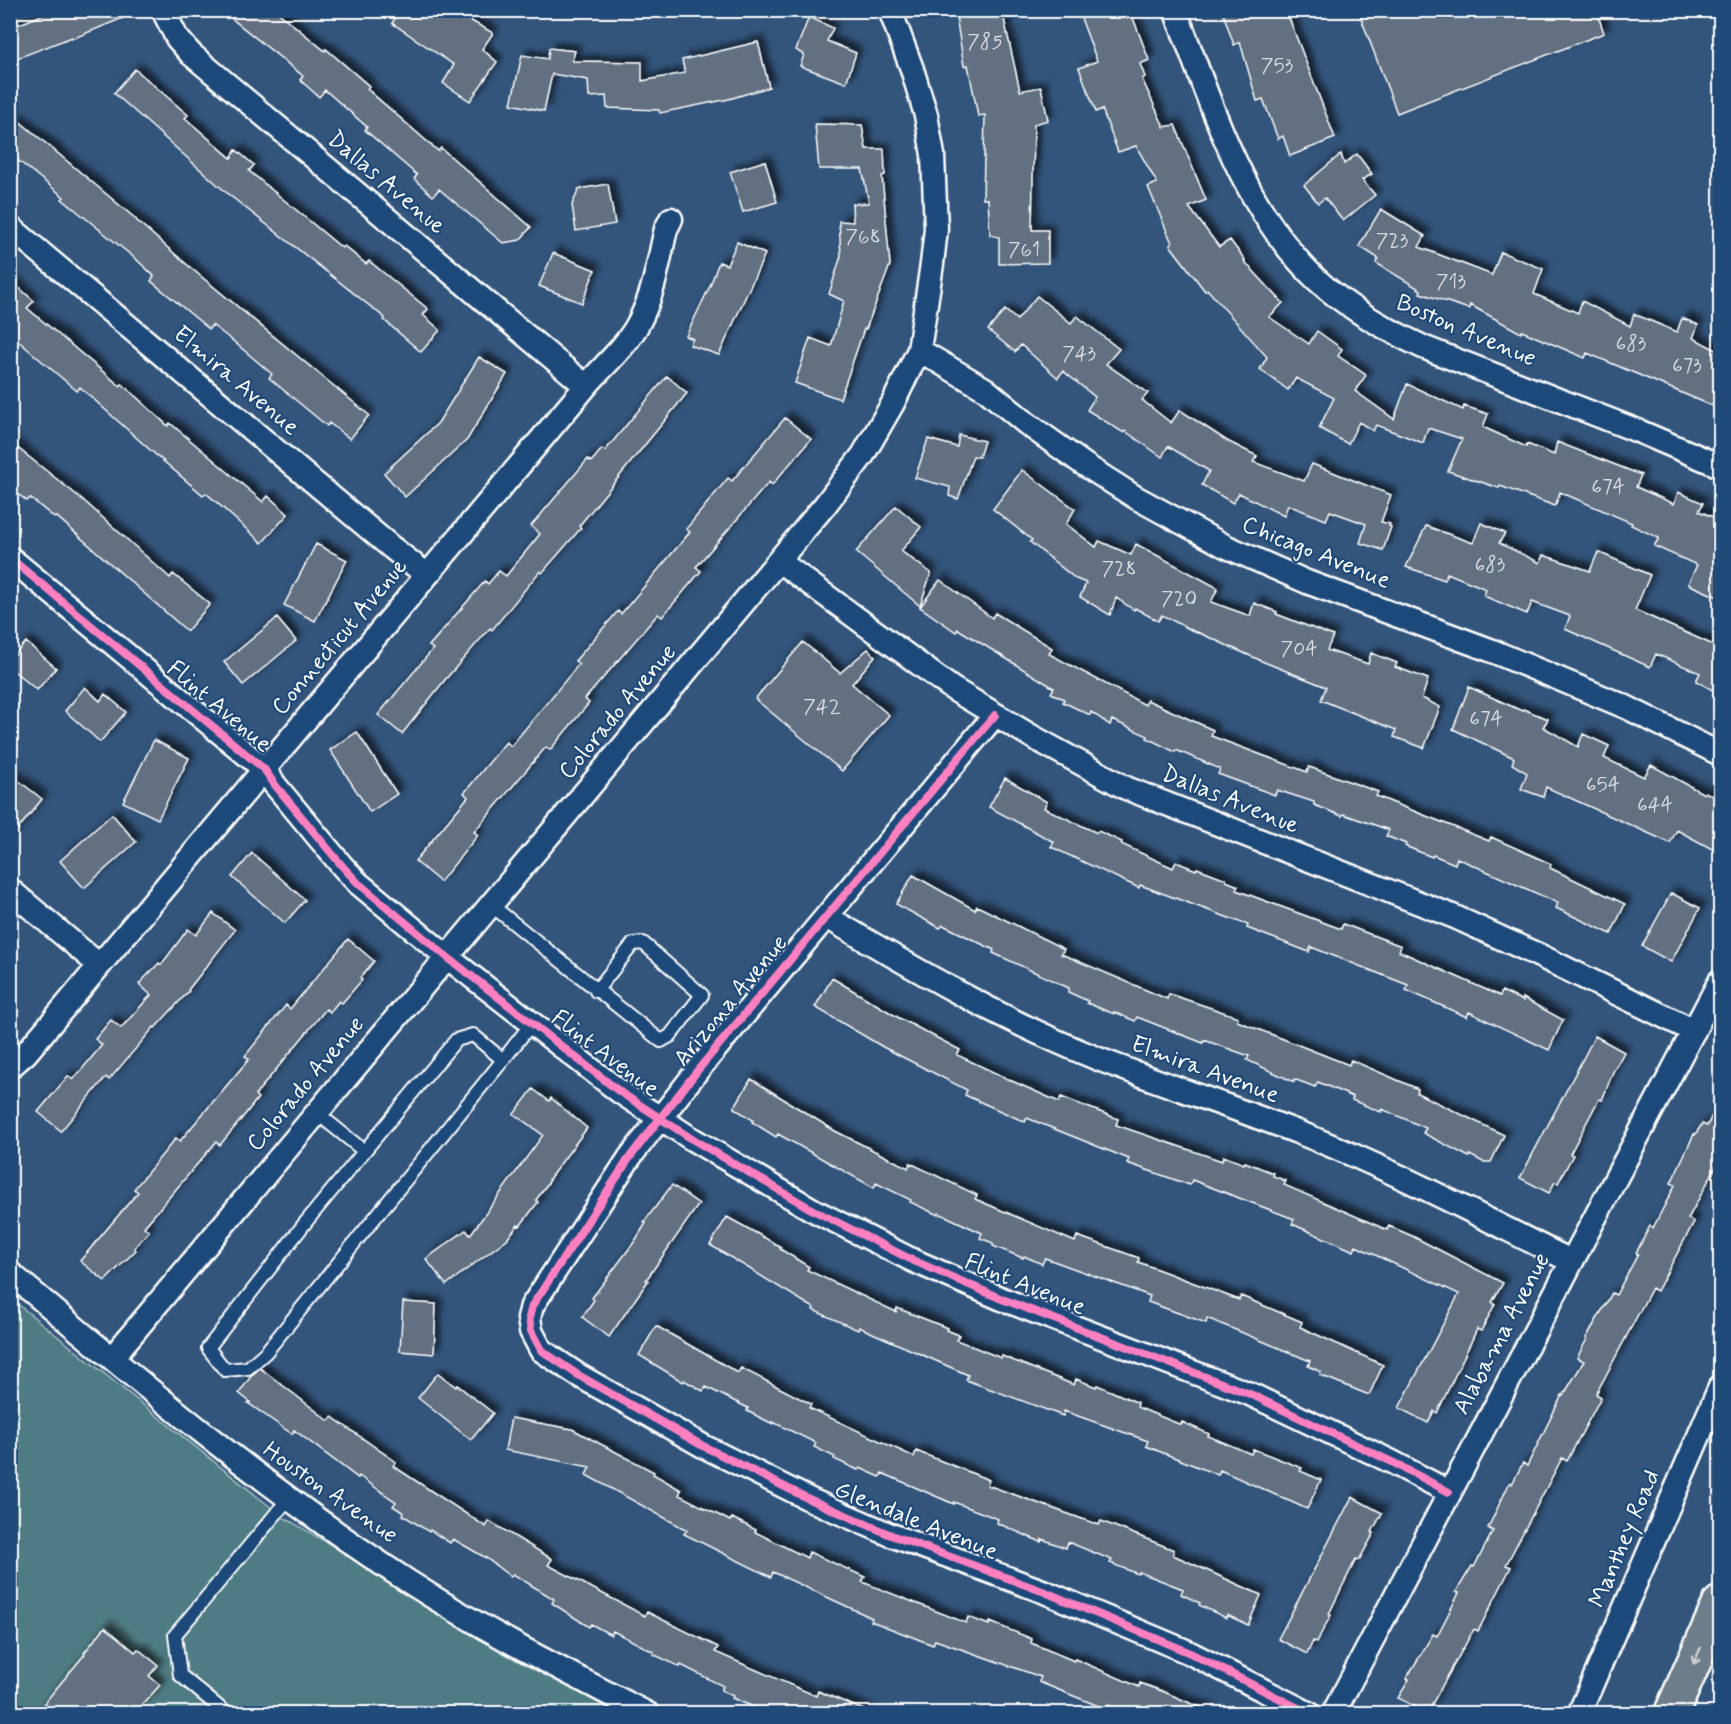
<svg xmlns="http://www.w3.org/2000/svg" width="1731" height="1724" viewBox="0 0 1731 1724" font-family="Mynerve,sans-serif">
  <style>
    .green { fill: #4f7c84; stroke: #a7bec2; stroke-width: 1.5 }
    .building { fill: #626f81; stroke: #fff; stroke-width: 1.5; filter: url(#shadow) }
    .lines { fill: none; stroke-linecap: round; stroke-linejoin: round }
    .service-casing { stroke: #fff; stroke-width: 16 }
    .minor-casing { stroke: #fff; stroke-width: 27 }
    .motorway-casing { stroke: #fff; stroke-width: 38 }
    .service { stroke: #1f4a7a; stroke-width: 12 }
    .minor { stroke: #1f4a7a; stroke-width: 22 }
    .motorway { stroke: #6d7d8c; stroke-width: 33 }
    .cycleway-casing { stroke: #1f4a7a; stroke-width: 11 }
    .cycleway { stroke: #ff80c0; stroke-width: 8 }
    .oneway { stroke: #ccd2d7 }
    .labels { text-anchor: middle; dominant-baseline: central; stroke-width: 4.5; stroke-linejoin: round; paint-order: stroke }
    .number-label { font-size: 21px; fill: #d8dbe0 }
    .street-label { font-size: 24px; fill: #fff; stroke: #1f4a7a }
  </style>
  <defs>
    <filter id="shadow"><feDropShadow dx="5.5" dy="-5.5" stdDeviation="3" flood-color="#0009"/></filter>
  </defs>
  <rect width="100%" height="100%" fill="#33557c"/>
  <filter id="ink" filterUnits="userSpaceOnUse"><feTurbulence type="fractalNoise" baseFrequency=".0167" numOctaves="2"/><feDisplacementMap in="SourceGraphic" scale="12" xChannelSelector="R" yChannelSelector="G"/><feConvolveMatrix kernelMatrix="1 2 1 2 8 2 1 2 1" color-interpolation-filters="sRGB"/></filter>
  <g filter="url(#ink)">
    <path class="green" d="M10,1298l273,219 336,196h-608z"/>
    <path class="building" d="M54,10h86v1l-68,28v-2l-62,24v-33z
      M221,10h54l50,41 1,-2 43,37 -2,3 71,62 3,-3 90,79 -11,13 -17,3 -64,-54 -6,7 -19,-17 3,-4 -52,-45 2,-3 -42,-37 -6,7 -19,-17 3,-4z
      M400,10h68l-4,7 29,16 -11,16 15,13 -27,39 -27,-18 11,-18 -62,-42z
      M955,10h47l18,81 21,-4 7,33 -14,4 -2,106h16v33l-49,1v-27l-9,-2 -2,-36h-5l2,-84 -7,1 -10,-51 -4,1z
      M1078,10h52l19,50 -9,4 5,13 -3,2 22,48 11,-2 31,75 -17,7 30,40 11,-7 15,20 -1,1 39,42 -14,14 40,27 8,-13 25,18 -4,7 28,19 -11,16 39,28 13,-35 56,26 1,-4 24,8 -5,13 43,20 1,-3 27,11 3,-13 84,33 -5,12 38,17 4,-12 25,11 -4,8 21,9v78l-32,-14 9,-19 -43,-19 5,-8 -28,-13 1,-2 -72,-31 -5,14 -55,-20 -1,2 -51,-17 14,-32 -34,-11 -5,15 -47,-18 -3,6 -14,-9 -11,22 -29,-16 15,-30 -38,-20 -8,12 -28,-21 7,-12 -60,-68 -2,2 -35,-46 2,-2 -24,-56 9,-4 -21,-37 -18,6 -16,-43 -6,3 -17,-44 18,-7z
      M1222,10h64l49,128 -45,18 -7,-20 -5,3 -15,-40 -6,2 -17,-59 -6,3z
      M1358,10h238l8,23 -207,80z
      M809,17l24,11 -6,13 29,12 -10,30 -46,-17 4,-11 -8,-5z
      M758,42l11,45 -40,12 -69,14 -1,-3 -52,-2 -1,-12 -17,1 -1,-17 -36,-6 -8,37 -33,-7 11,-49 26,4 1,-11 26,3 -3,10 70,1v19l43,-8 -3,-13z
      M135,69l53,46 -3,3 46,40 5,-8 18,15 -5,6 93,77 2,-2 22,18 3,-3 59,48 -5,6 17,15 -19,22 -37,-32 1,-2 -157,-124 -114,-101z
      M18,120l118,99v1l56,49 177,146 -19,24 -21,-16 -2,3 -58,-48 3,-4 -39,-33 -21,-16 -3,4 -58,-48 3,-5 -17,-16 -75,-61 2,-2 -54,-43v-25z
      M815,124l47,1 4,24h18l1,26 -3,1 8,89 -24,64h-2l-24,70 -45,-16 15,-45 21,8 13,-45 -15,-7 12,-38 -2,-35 14,1 -1,-18 17,-1 -7,-34h-43z
      M1341,154l3,10 13,-10 15,20 -10,6 13,15 -32,26 -18,-23 -7,5 -14,-18z
      M765,161l12,41 -34,10 -13,-40z
      M608,184l7,40 -39,7 -4,-26 7,-16z
      M1381,209l44,27 -6,11 73,28 9,-23 42,17 -9,25 44,19 4,-12 48,25 4,-12 43,18 5,-14 16,7 -5,13 27,14v57l-133,-56 -2,5 -63,-27 -1,2 -51,-28 -1,4 -49,-16 1,-3 -45,-27 2,-5 -19,-12z
      M737,242l28,12 -46,101 -29,-10 3,-6 -7,-3 24,-50 9,-24 8,3z
      M553,253l42,17 -13,33 -43,-17z
      M10,280l24,21 -7,7 93,78 2,-2 46,42 2,-3 93,79 5,-6 20,18 -26,29 -56,-50 -3,2 -54,-46 -69,-62 -3,4 -67,-57z
      M1037,296l34,27 6,-7 42,33 -13,15 42,29 -6,7 29,23 9,-13 47,31 30,15 -4,6 51,19 8,-17 79,31 -10,27 9,2 -1,2 2,1 -8,23 -23,-7 6,-19 -36,-13 -4,9 -38,-15 -4,11 -45,-23 -6,10 -31,-18 7,-14 -41,-25 -6,11 -37,-26 -1,2 -37,-23 8,-13 -32,-26 -5,7 -37,-33 -6,7 -27,-22 17,-20 12,10z
      M479,357l28,17 -40,66 -62,57 -21,-24 54,-50z
      M667,376l20,17 -108,133 2,2 -39,45 -2,-2 -48,59 -2,-2 -46,53 -42,53 -24,-19 55,-66 -4,-3 56,-65 3,3 11,-13 7,5 34,-42 -9,-8 57,-67 3,3 11,-13 3,2z
      M785,418l26,21 -39,46 -3,-3 -73,85 5,4 -39,46 -4,-3 -73,85 4,4 -39,47 -4,-3 -72,85 4,3 -38,47 -25,-21 53,-64 -4,-4 42,-51 5,4 68,-82 -4,-3 43,-50 3,3 69,-82 -4,-3 42,-51 4,3z
      M959,435l25,6 -5,16 -6,-1 -15,43 -9,-3 1,-9 -35,-9 13,-39 29,8z
      M10,442l73,58 87,78 3,-4 37,30 -23,27 -130,-114 -2,1 -25,-20 -3,3 -17,-13z
      M1022,470l53,39 -9,15 30,23 3,-6 32,14 5,-11 82,44 -7,14 39,14 4,-13 23,9 -1,2 57,22 -6,14 41,14 3,-11 26,10 -2,4 33,12 -6,19 18,9 -16,41 -30,-11 2,-7 -75,-30 5,-13 -62,-25 -67,-30v1l-35,-18 -4,6 -23,-13 -1,2 -18,-12 -6,17 -30,-18 6,-14 -10,-4 -46,-37 2,-2 -39,-31z
      M896,506l25,21 -20,24 30,22 -11,33 -64,-54z
      M1481,523l24,10 -6,10 41,20 3,-8 47,16 8,-19 52,23 -15,35 85,38v46l-24,-13 4,-8 -44,-19 -6,13 -85,-38 5,-13 -38,-14 -5,12 -43,-18 2,-7 -39,-16 -2,7 -39,-13 20,-41 47,17z
      M316,544l31,16 -32,61 -31,-16z
      M940,580l52,38 3,-5 57,35 -3,6 96,51 2,-5 66,30 -2,6 96,36 2,-5 69,25 -2,4 113,45 2,-4 60,27 -1,4 75,36 -14,30 -55,-26 2,-5 -101,-45 -2,6 -22,-9 -1,2 -27,-11 1,-2 -20,-8 3,-6 -46,-16 -1,2 -28,-11v-3l-37,-12 -2,5 -57,-21 2,-5 -44,-19 -1,2 -28,-14 1,-2 -36,-16 -2,5 -19,-13 -1,3 -27,-13 1,-3 -13,-6 3,-5 -96,-59 -2,3 -36,-25z
      M277,618l19,23 -53,44 -19,-23z
      M26,642l30,26 -19,22 -27,-22v-8z
      M803,642l37,31 28,-24 7,7 -23,28 37,31 -47,56 -87,-72z
      M85,687l15,14 5,-7 21,18 -26,30 -35,-31z
      M1469,687l53,24 1,-2 25,10 -5,8 35,20 5,-13 26,12 -5,12 40,19 7,-12 53,29 1,-2 15,8v35l-8,14 -35,-19 -7,13 -124,-56 -3,10 -22,-8 6,-16 -15,-9 2,-6 -61,-29z
      M357,732l40,62 -27,18 -40,-62z
      M154,740l35,18 -31,61 -35,-17z
      M10,774l32,25 -32,40z
      M1005,778l42,24 -3,6 53,25 1,-2 24,11 -1,2 52,24 3,-6 20,8 1,-2 29,11v2l12,5 -2,4 105,39 2,-5 58,22 -2,5 101,45 2,-5 21,10v-3l40,22 -14,30 -80,-38 -2,5 -61,-27 2,-5 -97,-38 -2,5 -62,-24 1,-3 -108,-40 -1,3 -88,-41 3,-5 -65,-35z
      M112,814l24,28 -52,46 -24,-27z
      M252,853l53,47 -20,23 -53,-46z
      M913,875l62,35 2,-4 87,43 -3,5 106,45 2,-5 69,23 -1,4 112,44 2,-5 67,29 -1,4 87,42 -13,27h-8l-13,-7 -1,2 -46,-24 3,-5 -44,-19 -1,3 -29,-12 1,-3 -35,-15 -3,5 -21,-8v3l-47,-22 2,-4 -45,-16 -1,3 -66,-26 -2,4 -21,-9v2l-27,-11 1,-2 -20,-9 1,-4 -76,-35 1,-3 -51,-25 -3,3 -44,-24z
      M1671,893l29,15 -29,54 -29,-16z
      M213,913l22,17 -47,60 1,1 -34,37 -1,-1 -45,53 -3,-3 -45,54 -23,-19 30,-36 5,4 29,-35 -7,-6 16,-19 10,8 30,-33 -12,-11 20,-21 2,2 27,-36 8,6z
      M348,939l26,22 -14,17 2,2 -20,23 -3,-2 -9,11 -4,-3 -71,86 3,3 -15,19 -23,28 -4,-3 -72,85 5,4 -15,17 2,2 -31,31 -25,-20 58,-69 -4,-3 42,-51 4,3 69,-82 -4,-3 41,-51 4,4z
      M832,978l67,40 61,32 -3,5 57,27 45,20 2,-5 57,22 -2,6 106,36 1,-5 21,8 1,-2 28,11v3l13,5 -2,4 103,45 2,-4 23,10 91,47 -11,19 3,2 -14,27 -4,-2 -6,13 -34,71 -3,-2 -6,12 -29,-15 60,-114 -103,-48 -2,5 -62,-27 2,-5 -102,-39 -2,5 -63,-22 2,-4 -102,-41 -2,4 -60,-27 2,-5 -84,-43 -68,-40z
      M1595,1036l29,16 -11,20 -11,28 -3,-1 -29,55 3,1 -15,28 -3,-1 -6,11 -29,-15z
      M751,1079l84,52 73,37 2,-5 67,32 -2,4 100,43 2,-6 62,22 -1,4 101,38 2,-4 61,26 -2,5 83,38 -14,30 -49,-20 1,-3 -13,-6 2,-5 -103,-43 -1,5 -36,-13 -22,-8 2,-6 -105,-38 -3,6 -18,-8 -1,2 -30,-12v-3l-13,-5 2,-5 -43,-20 -1,2 -28,-13 1,-2 -35,-17 -2,5 -96,-54 -2,3 -24,-15 1,-2 -19,-12z
      M533,1089l16,12 2,-3 36,30 -38,51 1,1 -14,20 2,2 -18,24 -2,-1 -11,14 -61,46 -20,-26 40,-29 4,5 73,-100 -29,-21z
      M1720,1099v60l-32,60 6,3 -37,69 -5,-3 -56,106 5,3 -34,64 -5,-3 -56,107 5,2 -33,64 -4,-2 -47,84 -29,-15 11,-18 -3,-1 27,-45 4,2 22,-43 -3,-1 16,-26 2,1 19,-36 -5,-3 22,-46 2,2 11,-21 4,3 35,-71 1,1 21,-35 -7,-3 10,-19 -1,-1 26,-45 4,2 22,-41 -2,-1 14,-27 3,2 22,-43 -4,-2 23,-49 1,1 7,-11 5,2z
      M672,1185l27,19 -53,76 2,1 -39,56 -27,-20 12,-17 -2,-2 43,-57 11,-18 -2,-1z
      M727,1217l54,30 -1,2 29,18 -2,3 89,42 1,-4 50,20 -1,2 13,5 -3,5 45,18 1,-2 72,29 2,-6 20,8 1,-2 41,18 -1,4 44,18 1,-3 27,12 -1,2 43,18 2,-5 49,19 -2,3 21,9 -14,29 -87,-39 -2,5 -72,-29 2,-5 -84,-30 -1,5 -97,-36 2,-5 -109,-48 -1,3 -45,-20 1,-2 -104,-63z
      M403,1302l33,2 -2,50 -34,-3z
      M656,1326l82,47 3,-5 70,36 -2,4 105,49 2,-6 73,29 -2,5 112,40 2,-4 73,29 -1,5 88,40 -13,30 -21,-10 -1,3 -27,-13 1,-2 -19,-9 2,-5 -44,-17 -1,2 -28,-11 2,-3 -44,-18 -2,6 -24,-9 -1,3 -44,-19 1,-4 -44,-17v2l-72,-31 -2,4 -20,-9 -2,2 -24,-11 1,-2 -21,-10 2,-4 -43,-21v2l-26,-13 1,-3 -42,-21 -3,4 -19,-11 -1,2 -44,-27z
      M260,1368l69,53 3,-4 64,45 -3,4 93,61 3,-6 63,38 -4,6 97,51 2,-4 71,35 -3,5 101,44 2,-5 53,22h-103l-36,-15 1,-2 -12,-6 2,-4 -42,-21 -1,2 -27,-13 1,-2 -41,-21 -2,4 -20,-11 -2,3 -37,-24 2,-4 -41,-25 -2,3 -25,-19 -33,-19 -3,4 -20,-13 -1,2 -26,-17 1,-2 -11,-7 3,-4 -37,-26 -1,2 -64,-48 -2,4 -44,-31 2,-1 -11,-9 13,-18z
      M438,1373l18,14 1,-2 36,28 -22,27 -53,-42z
      M511,1418l61,11 82,43 -1,2 28,16 -2,5 51,26 2,-3 24,12 -1,2 52,26 2,-6 56,25 -3,5 104,41 2,-6 21,8 1,-3 42,17 -1,4 43,18 1,-2 64,28 1,-4 22,8 51,22h-86l-19,-8 -2,4 -67,-27 2,-5 -106,-37 -2,5 -62,-24 1,-3 -99,-46 -2,5 -87,-43 3,-4 -101,-55 4,-8 -85,-17z
      M1352,1497l30,16 -10,19 2,1 -15,27 -3,-1 -14,28 -13,27 2,1 -7,13 -8,15 -3,-2 -6,13 -29,-15z
      M105,1627l30,25 3,-3 20,16 -9,11 11,9 -25,28h-99l49,-59 -1,-1z"/>
    <g class="lines">
      <defs>
        <path id="service" d="M491,905l170,136 9,-5 32,-41 -59,-52 -10,1 -37,47
          M503,1060l-30,-25 -17,5 -151,183 -97,125 17,22 23,-2 18,-16 237,-292 29,-37
          M317,1113l47,38
          M227,1714l-47,-39 -5,-40 114,-137"/>
        <path id="minor" d="M163,10l14,28 14,16 395,332
          M1175,10c37,94 66,197 141,269 31,29 69,50 107,68l215,84 82,35
          M10,227l381,320 36,28
          M919,350l66,39 41,34 59,42 50,32 90,49 82,36 183,68 136,57 94,47
          M10,558l254,211 11,16 68,82 15,16 89,74 173,135 72,47 121,71 99,50 90,39 248,95 142,68 57,30
          M779,561l174,128 78,47 95,52 329,129 81,37 158,77
          M995,715l-298,356 -67,86 -98,149 -3,12 2,13 10,19 37,25 125,71 108,54 80,35 154,57 143,60 122,62
          M10,890l89,75
          M827,917c87,52 175,103 269,141 69,27 140,50 209,77 91,36 178,83 266,126
          M10,1067l16,-14 560,-667c17,-20 41,-40 53,-64 15,-28 20,-63 27,-93l5,-10
          M10,1273c129,109 257,217 399,309 76,49 158,90 239,132
          M112,1358l713,-853 38,-50 30,-52 26,-53 13,-86 4,-35 -3,-74 -7,-40 -14,-46 -22,-59
          M1333,1714l387,-733
          M1579,1714l141,-327"/>
        <path id="motorway" d="M1671,1714l49,-111"/>
      </defs>
      <use href="#service" class="service-casing"/>
      <use href="#minor" class="minor-casing"/>
      <use href="#motorway" class="motorway-casing"/>
      <use href="#service" class="service"/>
      <use href="#minor" class="minor"/>
      <use href="#motorway" class="motorway"/>
      <defs>
        <path id="cycleway" d="M10,558l254,211 11,16 68,82 15,16 89,74 173,135 72,47 121,71 99,50 90,39 248,95 142,68 57,30
          M995,715l-298,356 -67,86 -98,149 -3,12 2,13 10,19 37,25 125,71 108,54 80,35 154,57 143,60 122,62"/>
      </defs>
      <use href="#cycleway" class="cycleway-casing"/>
      <use href="#cycleway" class="cycleway"/>
    </g>
    <defs><path id="oneway-shaft" d="M-6 0H5M1.5-3L5.5 0L1.5 3" fill="none" stroke-width="1.6" stroke-linecap="round" stroke-linejoin="round" transform="scale(1.5)"/></defs>
    <use class="oneway" href="#oneway-shaft" transform="translate(1697 1656) rotate(114)"/>
  </g>
  <g class="labels">
    <g class="number-label">
      <text x="985" y="42">785</text>
      <text x="1277" y="66">753</text>
      <text x="863" y="237">768</text>
      <text x="1392" y="241">723</text>
      <text x="1024" y="250">761</text>
      <text x="1451" y="282">713</text>
      <text x="1631" y="344">683</text>
      <text x="1079" y="354">743</text>
      <text x="1687" y="366">673</text>
      <text x="1608" y="487">674</text>
      <text x="1490" y="565">683</text>
      <text x="1119" y="569">728</text>
      <text x="1179" y="599">720</text>
      <text x="1299" y="649">704</text>
      <text x="822" y="707">742</text>
      <text x="1486" y="719">674</text>
      <text x="1603" y="785">654</text>
      <text x="1655" y="805">644</text>
    </g>
    <g class="street-label">
      <text transform="translate(386 183) rotate(40)">Dallas Avenue</text>
      <text transform="translate(1466 331) rotate(23)">Boston Avenue</text>
      <text transform="translate(236 381) rotate(40)">Elmira Avenue</text>
      <text transform="translate(1316 553) rotate(22)">Chicago Avenue</text>
      <text transform="translate(340 637) rotate(-50)">Connecticut Avenue</text>
      <text transform="translate(219 707) rotate(40)">Flint Avenue</text>
      <text transform="translate(618 712) rotate(-50)">Colorado Avenue</text>
      <text transform="translate(1230 800) rotate(22)">Dallas Avenue</text>
      <text transform="translate(731 1001) rotate(-50)">Arizona Avenue</text>
      <text transform="translate(605 1054) rotate(37)">Flint Avenue</text>
      <text transform="translate(1205 1070) rotate(20)">Elmira Avenue</text>
      <text transform="translate(306 1084) rotate(-50)">Colorado Avenue</text>
      <text transform="translate(1025 1285) rotate(22)">Flint Avenue</text>
      <text transform="translate(1502 1334) rotate(-62)">Alabama Avenue</text>
      <text transform="translate(330 1493) rotate(35)">Houston Avenue</text>
      <text transform="translate(916 1521) rotate(22)">Glendale Avenue</text>
      <text transform="translate(1625 1539) rotate(-67)">Manthey Road</text>
    </g>
  </g>
  <rect width="1731" height="1724" fill="none" stroke="#1f4a7a" stroke-width="36"/>
  <rect x="18" y="18" width="1695" height="1688" fill="none" stroke="#fff" stroke-width="2" filter="url(#ink)"/>
</svg>
